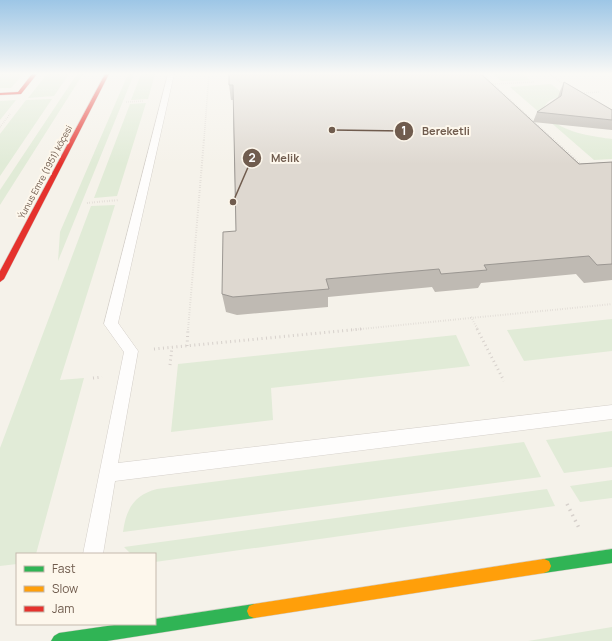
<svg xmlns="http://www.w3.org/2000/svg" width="612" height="641" viewBox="0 0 612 641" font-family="Manrope,sans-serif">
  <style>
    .green { fill: #e1ebd7 }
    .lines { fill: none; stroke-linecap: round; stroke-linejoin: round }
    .lane-casing { stroke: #d4cfc9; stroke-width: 1 }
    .fast-casing { stroke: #d5cfc8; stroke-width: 1 }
    .slow-casing { stroke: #d5cfc8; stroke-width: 1 }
    .jam-casing { stroke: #d5cfc8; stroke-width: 1 }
    .path-far3 { stroke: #d6d0cb; stroke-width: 1.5; stroke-dasharray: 0.5 1.5; stroke-linecap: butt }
    .path-far2 { stroke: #d6d0cb; stroke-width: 2; stroke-dasharray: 0.5 2; stroke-linecap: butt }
    .path-far1 { stroke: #d6d0cb; stroke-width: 3; stroke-dasharray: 1 3.5; stroke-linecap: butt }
    .path { stroke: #d6d0cb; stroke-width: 3.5; stroke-dasharray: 1.5 4.5; stroke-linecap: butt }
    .lane { fill: #fefdfc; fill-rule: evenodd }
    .fast { fill: #30b455; fill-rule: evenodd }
    .slow { fill: #ff9f0a; fill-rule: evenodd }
    .jam { fill: #e5322d; fill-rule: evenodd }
    .wall { fill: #bfbab3 }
    .building { fill: #ded8d0; stroke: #9b9792 }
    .labels { text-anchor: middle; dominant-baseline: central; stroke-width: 4; stroke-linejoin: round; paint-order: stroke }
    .far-street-label { font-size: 9px; fill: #705c4e; stroke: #fdf7ec }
    .leader { fill: none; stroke: #705c4e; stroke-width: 1.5 }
    .callout-dot { fill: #705c4e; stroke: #fdf7ec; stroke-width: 1.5 }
    .mark-label { font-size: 12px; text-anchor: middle; font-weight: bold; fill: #fff }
    .callout-label { font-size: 11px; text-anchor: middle; font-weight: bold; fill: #705c4e; stroke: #fdf7ec; stroke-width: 4; stroke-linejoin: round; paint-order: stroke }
  </style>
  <rect width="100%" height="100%" fill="#f5f2ea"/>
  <path class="green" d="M0,74h23l-12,14h-11z
    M47,74h22l-15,22 -26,2z
    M77,74h6l-83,131v-15z
    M128,74h6l-76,187 2,-29z
    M141,74h14l-7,25 -17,1z
    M493,74h31l6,6 -29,1z
    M551,84l15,12c-8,1 -20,3 -22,13 4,4 7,8 10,12 12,12 42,16 58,18v20l-18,1 -84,-73z
    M52,99l-52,77v-42l26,-34z
    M16,100l-16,20v-19z
    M146,103l-29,93 -23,2 36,-94z
    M115,205l-55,175 24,-2 -48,176h-19v10l-17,2v-118l91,-242z
    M612,319v32l-88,10 -17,-31z
    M456,335l14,31 -199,22 2,32 -102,12 7,-68z
    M612,431v36l-48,6 -18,-33z
    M524,442l17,35 -418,55c3,-23 11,-37 34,-43z
    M612,480v18l-32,4 -10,-16z
    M547,489l8,17 -400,56v-8h-24l-7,-7z
    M612,627v14h-84z"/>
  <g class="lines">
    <defs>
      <path id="lane" d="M168,74h6l-56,249 20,28 -20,112 494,-58v14l-497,62 -12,73h-20l41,-202 -20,-28z"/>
      <path id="fast" d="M612,549v14l-68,10 -5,-2 -2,-5 2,-5 5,-2z
        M254,604l5,2 2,5 -2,5 -5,2 -147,23h-56l3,-5 5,-3 62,-9h34v-5z"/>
      <path id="slow" d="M544,559l5,2 2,5 -2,5 -5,2 -290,45 -5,-2 -2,-5 2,-5 5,-2z"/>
      <path id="jam" d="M32,74h5l-16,20 -21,1v-2l18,-1z
        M105,74h4l-105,205 -4,3v-11z"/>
    </defs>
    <use href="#lane" class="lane-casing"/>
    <use href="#fast" class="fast-casing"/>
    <use href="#slow" class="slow-casing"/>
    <use href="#jam" class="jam-casing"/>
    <path class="path-far3" d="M482,74l72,66
      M550,74l14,11
      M493,84l42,-2
      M582,93l17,-1
      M126,102l18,-1
      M0,127l10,-13
      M204,140l5,-66"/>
    <path class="path-far2" d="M553,139l29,26
      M87,203l32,-3
      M471,317l7,13
      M188,330l16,-191
      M351,330l261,-26"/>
    <path class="path-far1" d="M477,329l27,52
      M187,346l1,-17
      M154,349l207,-20
      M170,365l2,-18
      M93,378l9,-1"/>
    <path class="path" d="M567,504l12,24"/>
    <use href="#lane" class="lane"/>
    <use href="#fast" class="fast"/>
    <use href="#slow" class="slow"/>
    <use href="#jam" class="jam"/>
  </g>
  <path class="wall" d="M229,74l304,48 4,-10 21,-15 2,-6 4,-9 48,28v20l-79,-8 46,42 33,-2v118l-28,3 -8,-9 -95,9 -3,5 -43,4 -3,-5 -104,10v10l-91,8 -11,-3 -4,-18 14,-63 -3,-131h-2l-2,-15z"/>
  <path class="building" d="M229,74h252l98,90 33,-2v102l-15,1 -8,-9 -105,9 3,5 -46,4 -2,-5 -113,10 3,10 -96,8 -11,-3 1,-62 13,-1 -3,-146h-4z
    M564,82l48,28v10l-75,-8 24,-16z"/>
  <linearGradient id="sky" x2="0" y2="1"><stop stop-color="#9dc6e6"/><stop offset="0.45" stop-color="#faf9f6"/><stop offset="1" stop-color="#faf9f6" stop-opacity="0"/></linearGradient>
  <rect width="612" height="164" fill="url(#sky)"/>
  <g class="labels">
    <g class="far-street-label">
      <text transform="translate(45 172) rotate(-62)">Ýunus Emre (1951) köçesi</text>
    </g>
  </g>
  <path class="leader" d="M332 130L404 131M233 202L252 158"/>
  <g class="callout-dot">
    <circle cx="332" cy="130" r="4"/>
    <circle cx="233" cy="202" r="4"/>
    <circle cx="404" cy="131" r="10"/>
    <circle cx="252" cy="158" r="10"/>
  </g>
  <g class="mark-label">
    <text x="404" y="135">1</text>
    <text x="252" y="162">2</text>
  </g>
  <g class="callout-label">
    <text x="446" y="135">Bereketli</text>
    <text x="285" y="162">Melik</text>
  </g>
  <rect x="16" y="553" width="140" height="72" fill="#fdf7ec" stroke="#c5b9ad"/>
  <rect x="24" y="566" width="20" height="6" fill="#30b455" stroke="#c5b9ad"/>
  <text x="52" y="573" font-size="12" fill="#705c4e">Fast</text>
  <rect x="24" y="586" width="20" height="6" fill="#ff9f0a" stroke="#c5b9ad"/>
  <text x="52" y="593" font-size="12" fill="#705c4e">Slow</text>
  <rect x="24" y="606" width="20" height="6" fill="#e5322d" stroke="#c5b9ad"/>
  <text x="52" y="613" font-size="12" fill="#705c4e">Jam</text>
</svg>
